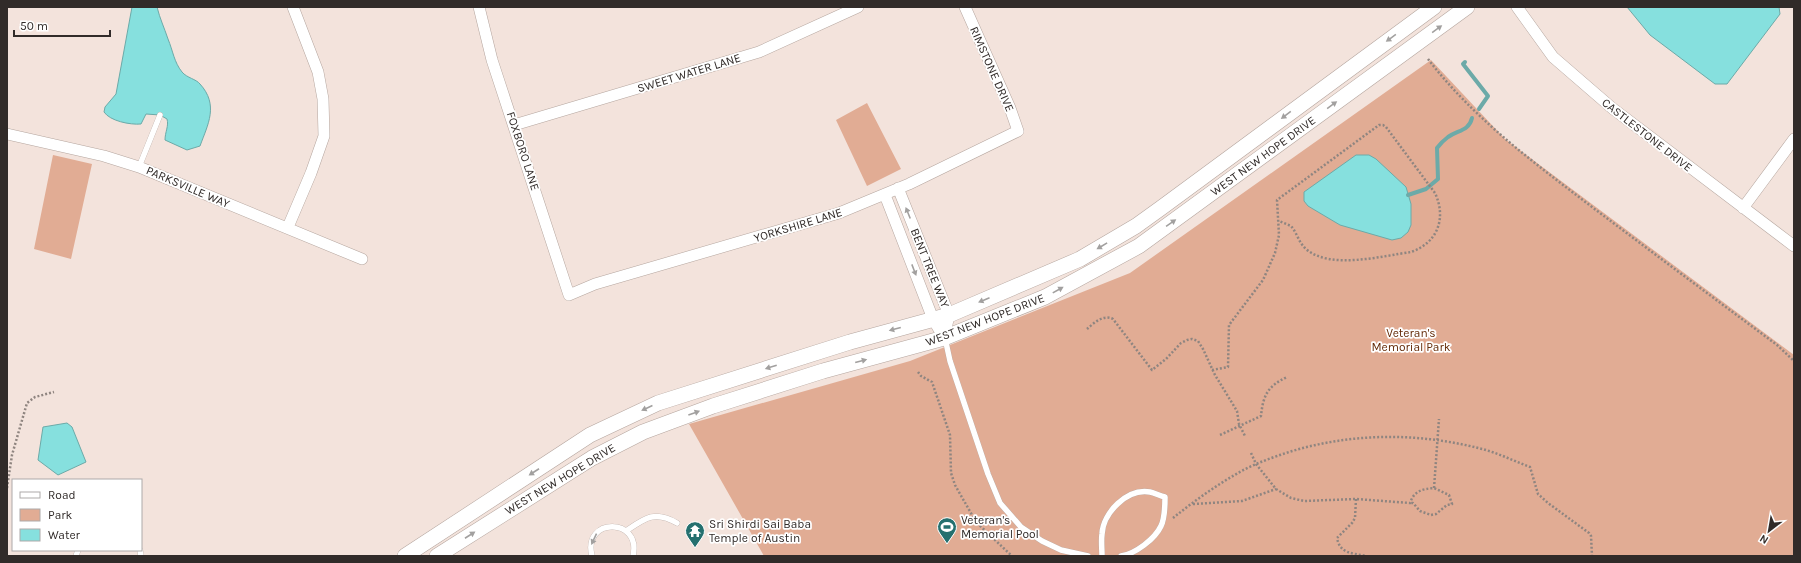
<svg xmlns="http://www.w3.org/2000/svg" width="1801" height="563" viewBox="0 0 1801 563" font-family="Karla,sans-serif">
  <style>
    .green { fill: #e1ac94 }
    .water { fill: #86e0de; stroke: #6caaa8 }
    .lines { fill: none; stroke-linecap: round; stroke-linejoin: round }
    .stream { stroke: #6caaa8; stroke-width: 4 }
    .lane-casing { stroke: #b5a69f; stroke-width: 6 }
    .street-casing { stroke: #b5a69f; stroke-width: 12 }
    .secondary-casing { stroke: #b5a69f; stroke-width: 16 }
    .path { stroke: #8f8580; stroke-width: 2.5; stroke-dasharray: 2 2; stroke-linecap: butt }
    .lane { stroke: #fff; stroke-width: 5.5 }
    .street { stroke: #fff; stroke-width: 11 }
    .secondary { stroke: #fff; stroke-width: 15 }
    .oneway { fill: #a2a09f }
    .labels { text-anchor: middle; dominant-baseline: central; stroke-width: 3.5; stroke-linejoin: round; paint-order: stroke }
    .street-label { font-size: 12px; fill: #312b29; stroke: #fff }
    .park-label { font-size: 12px; fill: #642b08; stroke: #fff }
    .poi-label { font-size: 12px; fill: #312b29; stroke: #fff; text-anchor: start }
  </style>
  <rect width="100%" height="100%" fill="#f3e3dc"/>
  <path class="green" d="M1431,60l74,79 289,216v201h-1030l-75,-132 221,-63 220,-88z
    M867,103l34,66 -34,17 -31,-66z
    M53,155l39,9 -21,95 -37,-10z"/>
  <path class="water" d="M132,7h25c3,12 7,20 11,32 5,12 6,23 14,33 5,6 14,7 18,12 19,21 8,40 0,62l-13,4 -22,-10c0,-8 4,-14 2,-21l-7,-4 -14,-1 -5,10c-11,1 -31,-3 -37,-12l1,-5 11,-13z
    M1627,7h152l1,7 -53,70h-12l-65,-49z
    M1356,155h13l7,4 30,28 5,17v21l-3,7 -7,6 -9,2 -52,-15 -32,-19 -4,-5v-9z
    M67,423l5,4 14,35 -28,13 -20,-15 5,-33z"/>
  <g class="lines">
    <path class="stream" d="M1465,62l-2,2 25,32 -9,13
      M1408,195l18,-6 12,-10 -1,-31c3,-4 7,-8 11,-11 10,-7 21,-6 24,-19"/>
    <defs>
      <path id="lane" d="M139,167l21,-52
        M945,338l5,23 38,113 12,29 21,24 21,14 19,9 27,6
        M626,531c19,-13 29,-21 51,-8
        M140,550l1,6
        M76,556l2,-6
        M592,556c-10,-39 50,-39 41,0
        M1102,556c0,-7 -1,-15 0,-22 1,-21 25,-46 48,-42 5,1 10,4 15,5 0,9 0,21 -4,29 -6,13 -26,28 -40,30"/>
      <path id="street" d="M479,7l13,53 77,235 26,-11 244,-71 70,-29 109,-53 -8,-23 -45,-101
        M1517,7l36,50 59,51 182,138
        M514,125l245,-73 99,-45
        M7,134l97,22 35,11 223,92
        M898,188l51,127 -5,23
        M885,195l48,124 11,19
        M1743,208l51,-69
        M288,227l23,-54 13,-37 -1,-37 -5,-27 -25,-65"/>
      <path id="secondary" d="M405,556l185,-121 68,-32 192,-61 99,-27 131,-56 56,-33 25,-18 273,-201
        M437,556l155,-98 51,-26 70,-26 110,-35 121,-33 101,-41 94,-51 328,-239"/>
    </defs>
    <use href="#lane" class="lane-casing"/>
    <use href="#street" class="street-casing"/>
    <use href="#secondary" class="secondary-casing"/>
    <path class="path" d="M1428,59c45,59 105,103 164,148 61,46 123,92 185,138l17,16
      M1087,329c7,-6 16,-15 26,-10l39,51 14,-11 15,-16 6,-3 5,-1 6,2 5,8 12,26 22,36 2,13 6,12
      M1212,370l16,-3 1,-42 34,-45 12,-27 4,-18 -2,-35 102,-75h4l3,2 49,66c12,26 2,50 -24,59 -29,4 -81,18 -105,-3 -7,-6 -9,-16 -15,-23l-12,-5
      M918,372l3,4 11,6 18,53 1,38 4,12 21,37 36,34
      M1220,435l41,-19c2,-21 7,-30 26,-39
      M1251,453l5,11 20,25 15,9 13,3 52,-2 54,4c4,-12 12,-14 24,-15l15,7 3,9 -5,1 -11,9 -5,1 -11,-4 -7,-8h-3
      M7,488l5,-33 15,-52 8,-6 19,-5
      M1434,488l5,-69
      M1356,499l-1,19 -3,5 -15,15c3,16 15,15 29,18
      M1193,504l49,-3 34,-12
      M1173,518c20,-16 42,-32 65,-45 12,-7 25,-12 39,-17 65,-23 137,-25 205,-7 16,4 32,12 48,18l8,27 10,9 41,30 2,3 1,20"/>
    <use href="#lane" class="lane"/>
    <use href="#street" class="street"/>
    <use href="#secondary" class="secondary"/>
  </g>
  <defs><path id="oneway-solid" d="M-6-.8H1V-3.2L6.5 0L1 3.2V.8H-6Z"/></defs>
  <g class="oneway">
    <use href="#oneway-solid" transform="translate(1437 29) rotate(-36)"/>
    <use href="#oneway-solid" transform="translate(1391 38) rotate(144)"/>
    <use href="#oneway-solid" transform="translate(1332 105) rotate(-36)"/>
    <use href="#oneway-solid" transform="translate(1286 115) rotate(143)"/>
    <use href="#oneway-solid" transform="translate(908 213) rotate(-112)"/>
    <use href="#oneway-solid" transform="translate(1171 223) rotate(-35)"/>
    <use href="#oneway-solid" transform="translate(1102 246) rotate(149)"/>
    <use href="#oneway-solid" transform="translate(914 270) rotate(69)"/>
    <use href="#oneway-solid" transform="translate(1058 290) rotate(-29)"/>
    <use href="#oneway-solid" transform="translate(984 300) rotate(157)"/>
    <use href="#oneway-solid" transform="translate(895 329) rotate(165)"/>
    <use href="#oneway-solid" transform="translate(861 361) rotate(-15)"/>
    <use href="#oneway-solid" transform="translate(771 367) rotate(163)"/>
    <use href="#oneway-solid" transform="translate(647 408) rotate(155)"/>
    <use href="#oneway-solid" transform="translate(694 413) rotate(-20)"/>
    <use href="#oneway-solid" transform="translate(534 472) rotate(147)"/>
    <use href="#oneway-solid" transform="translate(470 535) rotate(-33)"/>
    <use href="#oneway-solid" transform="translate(594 539) rotate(115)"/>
  </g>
  <defs>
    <symbol id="stadium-pin" viewBox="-11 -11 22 30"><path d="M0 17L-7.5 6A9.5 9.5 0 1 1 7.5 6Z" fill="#25706f" stroke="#fff"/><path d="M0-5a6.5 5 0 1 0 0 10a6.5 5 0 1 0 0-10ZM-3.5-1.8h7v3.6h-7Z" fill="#fff"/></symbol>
    <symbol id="temple-pin" viewBox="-11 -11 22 30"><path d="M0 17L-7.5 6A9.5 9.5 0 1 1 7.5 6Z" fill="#25706f" stroke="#fff"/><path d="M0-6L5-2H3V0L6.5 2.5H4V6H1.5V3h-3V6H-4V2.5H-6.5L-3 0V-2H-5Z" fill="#fff"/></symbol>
  </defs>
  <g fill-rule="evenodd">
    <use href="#stadium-pin" x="936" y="516" width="22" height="30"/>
    <use href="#temple-pin" x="684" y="520" width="22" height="30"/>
  </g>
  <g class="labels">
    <g class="street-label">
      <text transform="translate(992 69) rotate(66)">RIMSTONE DRIVE</text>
      <text transform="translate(689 73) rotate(-17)">SWEET WATER LANE</text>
      <text transform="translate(1647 135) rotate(38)">CASTLESTONE DRIVE</text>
      <text transform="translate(523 151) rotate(72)">FOXBORO LANE</text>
      <text transform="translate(1263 156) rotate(-36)">WEST NEW HOPE DRIVE</text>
      <text transform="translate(188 187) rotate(23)">PARKSVILLE WAY</text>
      <text transform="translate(798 225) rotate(-17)">YORKSHIRE LANE</text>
      <text transform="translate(930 268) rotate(68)">BENT TREE WAY</text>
      <text transform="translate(985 320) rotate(-21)">WEST NEW HOPE DRIVE</text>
      <text transform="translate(560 479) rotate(-31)">WEST NEW HOPE DRIVE</text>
    </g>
    <g class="park-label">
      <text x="1411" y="333">Veteran's<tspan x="1411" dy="14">Memorial Park</tspan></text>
    </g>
    <g class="poi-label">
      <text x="961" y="520">Veteran's<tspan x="961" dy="14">Memorial Pool</tspan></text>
      <text x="709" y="524">Sri Shirdi Sai Baba<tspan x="709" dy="14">Temple of Austin</tspan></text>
    </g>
  </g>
  <rect width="1801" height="563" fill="none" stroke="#312b29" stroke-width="16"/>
  <rect x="12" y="479" width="130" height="72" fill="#ffffff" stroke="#adaaa9"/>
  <rect x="20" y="492" width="20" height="6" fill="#ffffff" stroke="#adaaa9"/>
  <text x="48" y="499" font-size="12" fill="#312b29">Road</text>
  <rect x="20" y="509" width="20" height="12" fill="#e1ac94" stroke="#adaaa9"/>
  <text x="48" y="519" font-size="12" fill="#312b29">Park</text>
  <rect x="20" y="529" width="20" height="12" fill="#86e0de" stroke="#adaaa9"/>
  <text x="48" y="539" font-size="12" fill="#312b29">Water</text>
  <g transform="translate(1769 531) rotate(211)" stroke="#ffffff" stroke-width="3" paint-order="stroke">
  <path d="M0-3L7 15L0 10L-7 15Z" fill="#312b29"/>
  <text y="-6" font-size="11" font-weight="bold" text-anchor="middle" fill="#312b29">N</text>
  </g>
  <path d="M14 30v6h96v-6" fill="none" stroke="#312b29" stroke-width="2"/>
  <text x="20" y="30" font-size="12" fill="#312b29" stroke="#ffffff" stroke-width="3" paint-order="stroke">50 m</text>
</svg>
